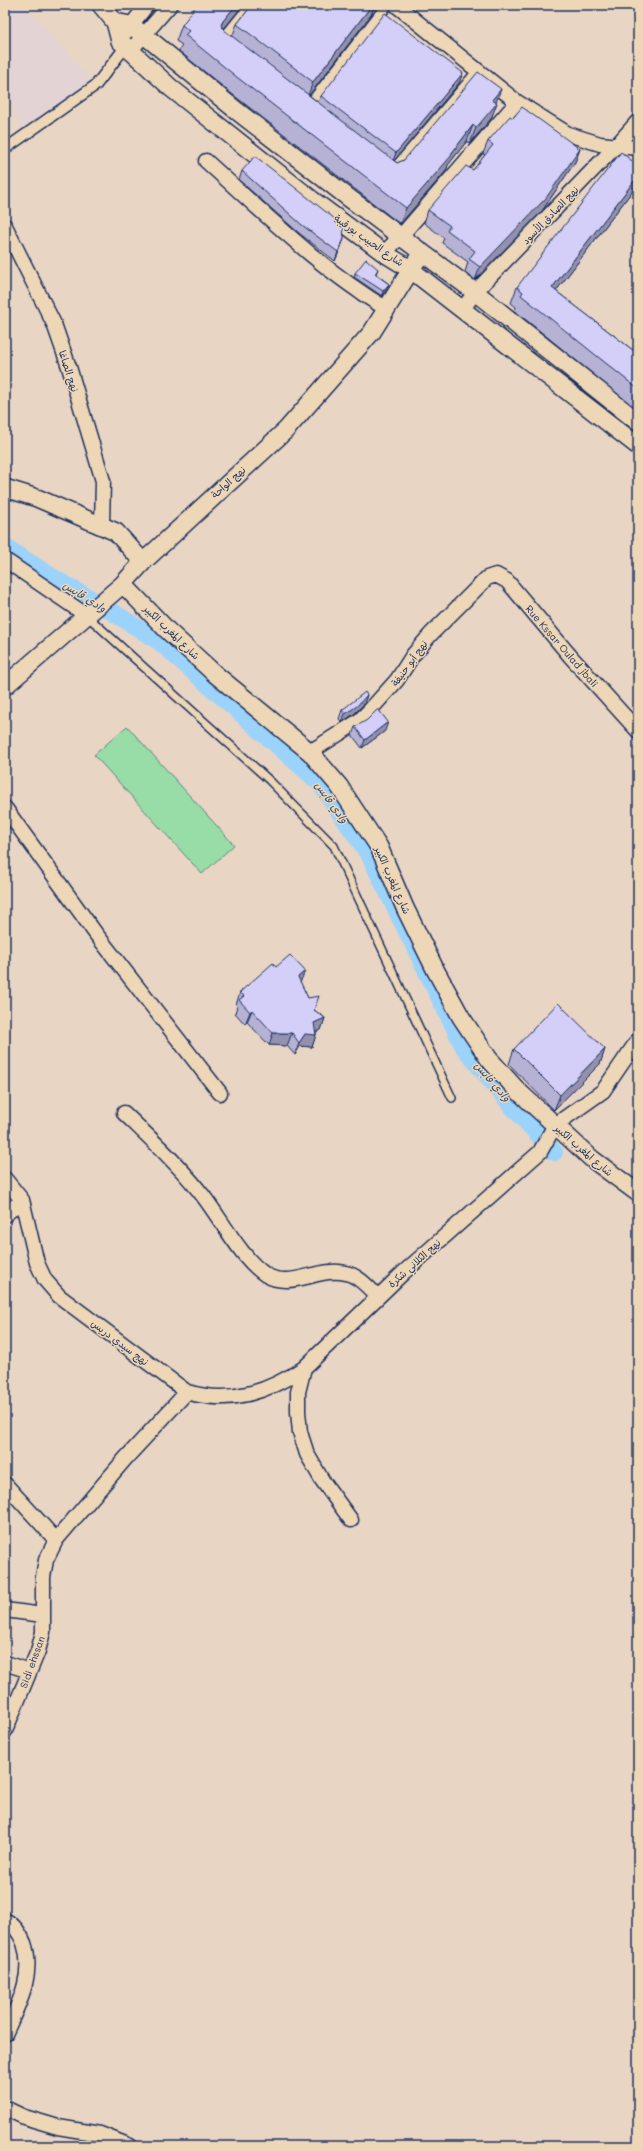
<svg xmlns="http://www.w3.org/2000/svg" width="643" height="2151" viewBox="0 0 643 2151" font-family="Mali,'Playpen Sans Arabic',sans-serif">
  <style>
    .built { fill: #e3d3d4 }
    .garden { fill: #98dca8; stroke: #5a8683 }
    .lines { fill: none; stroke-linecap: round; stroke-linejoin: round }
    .canal { stroke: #9cd3fb; stroke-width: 18 }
    .service-casing { stroke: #1b2f5e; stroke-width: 10 }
    .pedestrian-casing { stroke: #1b2f5e; stroke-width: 13 }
    .minor-casing { stroke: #1b2f5e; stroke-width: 17 }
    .tertiary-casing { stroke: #1b2f5e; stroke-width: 20 }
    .service { stroke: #eed7b7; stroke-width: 7 }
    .pedestrian { stroke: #eed7b7; stroke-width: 10 }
    .minor { stroke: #eed7b7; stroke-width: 14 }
    .tertiary { stroke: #eed7b7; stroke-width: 17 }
    .wall { fill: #b6b2d5; stroke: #1b2f5e }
    .shaded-wall { fill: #9491ae; stroke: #1b2f5e }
    .building { fill: #d4cff8; stroke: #1b2f5e }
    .labels { text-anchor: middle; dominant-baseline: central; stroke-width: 3; stroke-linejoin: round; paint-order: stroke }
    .street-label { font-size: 10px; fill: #1b2f5e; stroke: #eed7b7 }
    .water-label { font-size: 11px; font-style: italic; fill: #2e4876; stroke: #eed7b7 }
  </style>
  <rect width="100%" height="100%" fill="#e9d5c4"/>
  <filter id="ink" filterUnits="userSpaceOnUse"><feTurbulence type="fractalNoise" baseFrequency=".025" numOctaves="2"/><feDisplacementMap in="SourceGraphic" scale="8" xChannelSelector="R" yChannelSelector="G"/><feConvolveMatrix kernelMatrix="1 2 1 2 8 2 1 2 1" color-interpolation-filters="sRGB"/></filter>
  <g filter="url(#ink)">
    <path class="built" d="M5,5h19l72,80 -71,51 -20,-47z"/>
    <path class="garden" d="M127,726l107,119 -32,29 -108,-119z"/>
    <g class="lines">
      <path class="canal" d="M5,547l52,33 43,24 60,38 159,140 51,74 94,191 48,59 42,46"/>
      <defs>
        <path id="service" d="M86,615l183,165 65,66 118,252"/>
        <path id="pedestrian" d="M226,44l-4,-3 29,-36
          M308,107l79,-102
          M5,149l91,-64 30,-39
          M393,171l86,-101"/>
        <path id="minor" d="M396,5l121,97 51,32 32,10 38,4
          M125,33l22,-28
          M131,50l39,-45
          M206,161c57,51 115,109 181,148
          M5,226l49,98 15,43 34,114 -1,44
          M384,253l17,-17 116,-134
          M463,309l12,-17 141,-146 22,-25
          M5,560l81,55
          M310,752l49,-31 12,-12 26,-29 16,-25 18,-21 56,-56 9,-3 11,6 64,76 67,74
          M5,808l91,126 124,159
          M124,1113c26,25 54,51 76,79 19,23 41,67 66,83 26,15 53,-9 80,-2 13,3 23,15 32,24
          M5,1179l17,21 15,63 8,17 14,16 128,96c43,13 81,0 117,-24
          M5,1215l17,-15
          M5,1484l51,56
          M351,1520l-29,-40 -15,-26 -7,-22 -2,-20v-20l6,-24 99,-95 137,-121 15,-27 48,-34 35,-51
          M5,1610l38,5
          M5,1663l24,8
          M5,1731l33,-80 5,-19v-55l3,-17 10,-20 69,-81 62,-67
          M5,1920c10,5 15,13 19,23 11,32 -6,62 -19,91
          M5,2108l19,9 34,10 42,7 30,12"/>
        <path id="tertiary" d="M101,5l14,17 5,19 51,47 140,111 73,54 26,16 228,177
          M115,22l15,3 14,10 93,76 112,87 126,94 163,130
          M5,488l32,10 79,34 27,30
          M123,584l44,46 48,44 95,78 29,34 40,61 26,61 31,63 25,46 28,42 28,31 75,69 46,34
          M5,686l118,-102 20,-22 143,-132 86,-98 45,-72"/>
      </defs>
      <use href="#service" class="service-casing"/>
      <use href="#pedestrian" class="pedestrian-casing"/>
      <use href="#minor" class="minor-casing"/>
      <use href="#tertiary" class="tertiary-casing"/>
      <use href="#service" class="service"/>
      <use href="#pedestrian" class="pedestrian"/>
      <use href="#minor" class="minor"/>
      <use href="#tertiary" class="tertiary"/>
    </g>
    <path class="wall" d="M252,5h123l-4,10 -62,80 9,7 3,-6 138,-13 -65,77 3,3 7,-3 92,-58 -5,17 -21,24 -3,-2 -19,24 -2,6 -46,53 -168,-130 -53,-43 3,-6 -6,-4 6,-16 41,4 1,1 8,7 5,-13z
      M513,118l67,31 -5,13 -33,49 -67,69 -10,-8 3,-10 -26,-19 2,-5 -20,-15 4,-13 45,-40 12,-15 -2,-1 5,-13z
      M242,171l93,51 6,25 -6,14 -36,-28 -60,-53z
      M637,185l-81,106 82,63v56l-123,-99 1,-4 -5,-4 6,-16z
      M378,269l-2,5 13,10 -2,4 -5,8 -28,-19 1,-4z
      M367,695l-3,9 -10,10 -12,8 -3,-3 3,-9z
      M355,727l30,4 -23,17 -10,-13z
      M276,967l24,15 14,28 11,8 -4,12 -5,2v3l-4,12 -12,-1 -5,9 -8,-9 -18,-1 -22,-23 -2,2 -10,-11 2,-7 -1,-1 4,-13z
      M514,1049h91l-5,15 -46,46 -45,-46z"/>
    <path class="shaded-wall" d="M236,5h7l-26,32 6,-16z
      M372,5h3l-4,10 -64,83 6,-16z
      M463,73l-4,10 -67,80 4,-10z
      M501,89l-6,16 2,-2 -6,16 -21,24 6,-15 16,-28z
      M473,125l-6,16 -19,24 -2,6 -46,53 6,-16 45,-54z
      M580,149l-5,13 -33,49 -67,69 5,-13z
      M638,176l-1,9 -91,119 6,-16z
      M344,239l-3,8 -6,14 3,-9z
      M389,284l-2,4 -5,8 1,-5z
      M367,695l-3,9 -10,10 -12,8 3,-8z
      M388,722l-3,9 -23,17 3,-8z
      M305,971l-5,12 -2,-6z
      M252,1010l-5,12 -2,2 5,-12z
      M325,1018l-4,12 -9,4 4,1 -4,12 -12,-1 -5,9 4,-12 6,-9 9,-11z
      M273,1033h19l-5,13 -18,-1z
      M605,1049l-5,15 -46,46 6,-15z"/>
    <path class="building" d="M197,5h39l-13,16 -2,4 3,5 173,133 7,-3 74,-88 23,17 -9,11 5,3 -21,25 -3,-3 -22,29 1,1 -46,53 -168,-130 -53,-43 4,-4 -7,-6z
      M252,5h120l-59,77 -76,-58z
      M385,13l78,60 -67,80 -75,-57z
      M522,107l58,42 -34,49 -66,69 -11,-8 6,-8 -28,-21 3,-4 -22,-16 38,-44 7,4 20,-25 -5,-4 22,-25 3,2z
      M621,152l17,14v10l-86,112 86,66v35l-117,-94 2,-3 -6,-5z
      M255,156l80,63v3l8,5 1,12 -6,13 -36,-27 -60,-54z
      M366,259l12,10 -3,5 14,10 -6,7 -28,-18z
      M365,692l2,3 -10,11 -12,8 -3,-4z
      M378,709l10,13 -23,18 -10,-13 12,-7z
      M290,955l15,16 -7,6 10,21 11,-2 -5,14 11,8 -11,5 2,12 -11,-1 -6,9 -7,-10h-19l-21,-23 -2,2 -11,-12 5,-4 -4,-4 33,-29 3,4z
      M558,1003l47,46 -45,46 -46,-46z"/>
  </g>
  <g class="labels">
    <g class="street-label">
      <text transform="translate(550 215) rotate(-46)">نهج الصادق الأسود</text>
      <text transform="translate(369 240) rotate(35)">شارع الحبيب بورقيبة</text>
      <text transform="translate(69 371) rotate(72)">نهج الصاغا</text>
      <text transform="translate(228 482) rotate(-42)">نهج الواحة</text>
      <text transform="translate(172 632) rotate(44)">شارع المغرب الكبير</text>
      <text transform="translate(562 646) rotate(49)">Rue Kssar Oulad jbali</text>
      <text transform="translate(409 663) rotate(-54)">نهج أبو حنيفة</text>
      <text transform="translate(393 880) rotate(66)">شارع المغرب الكبير</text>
      <text transform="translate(584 1150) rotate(41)">شارع المغرب الكبير</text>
      <text transform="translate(414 1263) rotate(-42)">نهج الكلاني شكرة</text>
      <text transform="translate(120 1342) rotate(37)">نهج سيدي دريس</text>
      <text transform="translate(32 1662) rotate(-70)">Sidi ehssan</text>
    </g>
    <g class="water-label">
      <text transform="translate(85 596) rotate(32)">وادي قابس</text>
      <text transform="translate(332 802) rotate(54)">وادي قابس</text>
      <text transform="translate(493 1081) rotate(49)">وادي قابس</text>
    </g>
  </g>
  <rect width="643" height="2151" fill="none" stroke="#eed7b7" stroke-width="20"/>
  <rect x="10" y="10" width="623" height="2131" fill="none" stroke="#1b2f5e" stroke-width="1.5" filter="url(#ink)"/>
</svg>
